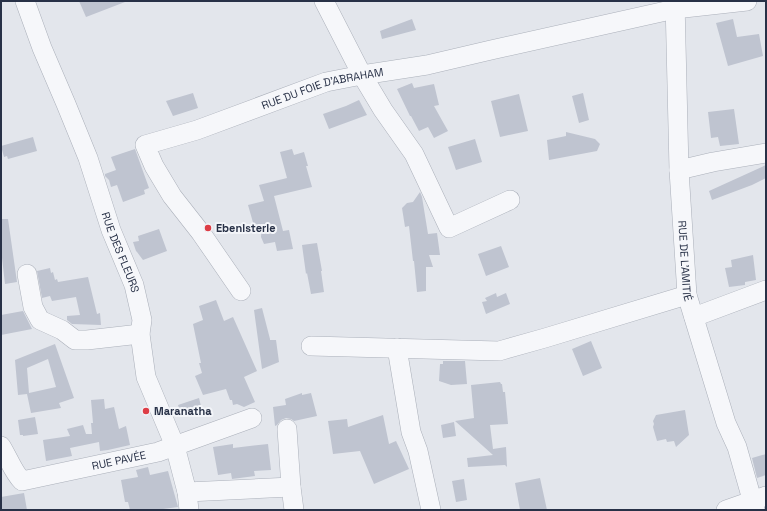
<svg xmlns="http://www.w3.org/2000/svg" width="767" height="511" viewBox="0 0 767 511" font-family="'Space Grotesk',sans-serif">
  <style>
    .building { fill: #bfc4d0; fill-rule: evenodd }
    .lines { fill: none; stroke-linecap: round; stroke-linejoin: round }
    .minor-casing { stroke: #abb0ba; stroke-width: 20 }
    .minor { stroke: #f6f7fa; stroke-width: 19 }
    .poi-dot { fill: #dd3d46; stroke: #f3f5f9; stroke-width: 1.5 }
    .labels { text-anchor: middle; dominant-baseline: central; stroke-width: 4; stroke-linejoin: round; paint-order: stroke }
    .street-label { font-size: 11px; fill: #283147; stroke: #f3f5f9 }
    .poi-label { font-size: 11px; font-weight: bold; fill: #283147; stroke: #f3f5f9; text-anchor: start }
  </style>
  <rect width="100%" height="100%" fill="#e3e6ec"/>
  <path class="building" d="M79,1h46v1l-39,15z
    M412,19l4,11 -34,9 -2,-8z
    M733,19l4,18 22,-3 4,22 -35,10 -12,-43z
    M412,83l2,5 20,-4 5,21 -5,1 14,25 -14,7 -6,-11 -9,4 -8,-15h-1l-13,-27z
    M193,93l5,15 -25,8 -7,-15z
    M583,93l6,27 -10,3 -7,-27z
    M519,94l9,37 -28,6 -9,-36z
    M359,100l8,15 -38,14 -6,-15 23,-8z
    M734,109l5,35 -19,2 -2,-9 -7,1 -3,-26z
    M566,132l29,7 5,5 -3,7 -48,9 -2,-20 19,-4z
    M33,137l4,14 -29,8 -1,-3 -3,1 -3,-11z
    M475,139l7,23 -26,8 -8,-23z
    M135,149l14,39 -5,2 1,4 -22,8 -6,-17 -6,2 -2,-7 -4,-4v-2l11,-4 -5,-13z
    M292,149l2,6 10,-3 4,14h-2l6,21 -38,9 9,35 6,-1 4,19 -16,2 -2,-9 -11,2 -3,-7 1,-13 -8,2 -6,-21 16,-4 -5,-16 28,-7 -7,-26z
    M766,165v13l-14,7 -40,15 -3,-9z
    M420,192l2,5 6,37 9,-1 3,22h-11l4,12h-7v24l-9,1 -3,-31h-1l-4,-35 -4,1 -3,-19 5,-5 6,-1z
    M1,219h7l9,63 -12,2 -4,-35z
    M159,229l8,22 -24,9 -6,-8 -1,-1 -3,-9 6,-1 -1,-5z
    M317,243l5,28h-1l3,21 -13,2 -4,-21 -1,1 -4,-29z
    M501,246l8,21 -23,9 -8,-22z
    M753,255l3,25 -11,2v3l-16,2 -4,-19 7,-1 -1,-7z
    M50,268l1,5 2,-1 2,8 2,-1 1,3 30,-5 9,37 3,-1 1,12 -29,-1 -5,-4v-4l13,-1 -4,-18 -24,4 -2,-5 -8,2 -5,-27z
    M496,293l1,4 9,-4 4,11 -24,10 -4,-12 5,-1 -2,-3z
    M216,300l8,21 9,-4 24,54 -13,6 11,25 -11,5 -7,-3 -4,1 -1,-5h-2l-4,-11 -23,6 -8,-19 7,-3 -3,-10h2l-8,-39 10,-4 -4,-14z
    M262,308l8,31v1h6l3,22 -17,7 -8,-59z
    M23,311l9,18 -31,6v-20z
    M591,341l11,27 -19,8 -11,-27z
    M55,344l19,54 -15,5 2,5 -30,5 -4,-19 -9,1 -3,-35zM48,359l8,28 -27,6 -2,-25z
    M443,361h22l2,23 -16,1 -12,-4 1,-17h3z
    M500,382l1,2h1l1,8h2l3,32 -18,1 3,24 13,-2 1,20 -2,-2 -37,2 -1,-9 26,-3 -38,-34 19,-3 -3,-33z
    M302,393v2l9,-2 6,23 -23,5 -3,-2 -5,-1 -5,2 -4,5 -2,1 -2,-19 13,-2 -1,-6z
    M199,398l3,12 -20,7 -4,-12z
    M104,399l1,10 9,-2 5,22 7,-3 4,19 -22,5 -8,1 -1,-9 -29,6 2,8 -26,5 -3,-21 27,-4 -3,-7 16,-4 3,9h6l-1,-11h2l-2,-23z
    M685,410l4,25 -13,12 -2,-6 -7,1 -1,-3 -9,2 -4,-14 1,-3 -1,-3 3,-6z
    M383,415l6,29 7,-3 13,28 -35,15 -14,-33 -27,3 -5,-33 19,-2 1,8z
    M35,417l3,17 -15,2v-1h-3l-2,-15z
    M454,422l2,14 -13,2 -2,-13z
    M233,444v4l35,-4 3,26 -17,1 1,5 -23,3 -1,-6 -13,2 -5,-28z
    M766,454v21l-9,3 -5,-20z
    M148,467l2,8 18,-4 10,36 -15,2v1h-33l-2,-8h-3l-4,-22 17,-3 -2,-7z
    M540,478l7,32h-27l-5,-27z
    M464,479l3,21 -11,2 -4,-21z
    M24,493l3,17h-26v-13z"/>
  <g class="lines">
    <defs>
      <g id="minor">
        <path id="s1" d="M25,1l17,47 24,56 22,54 23,72 23,55 8,35 -2,14 6,43 29,69 12,46 2,18"/>
        <path d="M324,1l38,74 21,35 31,44 35,74 61,-28"/>
        <path id="s2" d="M675,1l4,169 8,125 39,128 11,24 18,63"/>
        <path d="M679,170l34,-8 53,-9"/>
        <path d="M27,274l6,33 7,13 22,10 13,10h12l53,-6"/>
        <path id="s3" d="M241,291l-40,-58 -29,-37 -18,-30 -9,-21 52,-15 129,-48 36,-7 65,-10 64,-15 184,-41 72,-8"/>
        <path d="M694,317l72,-27"/>
        <path d="M311,346l188,5 46,-13 142,-43"/>
        <path d="M397,348l14,84 7,19 13,59"/>
        <path d="M287,429l4,58 3,23"/>
        <path id="s4" d="M1,446c7,11 12,26 21,35l136,-29 94,-34"/>
        <path d="M187,492l104,-5"/>
        <path d="M726,510l40,-14"/>
      </g>
    </defs>
    <use href="#minor" class="minor-casing"/>
    <use href="#minor" class="minor"/>
  </g>
  <g class="poi-dot">
    <circle cx="208" cy="228" r="4"/>
    <circle cx="146" cy="411" r="4"/>
  </g>
  <g class="labels">
    <g class="street-label">
      <text stroke="none"><textPath href="#s3" startOffset="362">RUE DU FOIE D'ABRAHAM</textPath></text>
      <text stroke="none"><textPath href="#s1" startOffset="269">RUE DES FLEURS</textPath></text>
      <text stroke="none"><textPath href="#s2" startOffset="260">RUE DE L'AMITIÉ</textPath></text>
      <text stroke="none"><textPath href="#s4" startOffset="140">RUE PAVÉE</textPath></text>
    </g>
    <g class="poi-label">
      <text x="216" y="228">Ebenisterie</text>
      <text x="154" y="411">Maranatha</text>
    </g>
  </g>
  <rect width="767" height="511" fill="none" stroke="#283147" stroke-width="4"/>
</svg>
